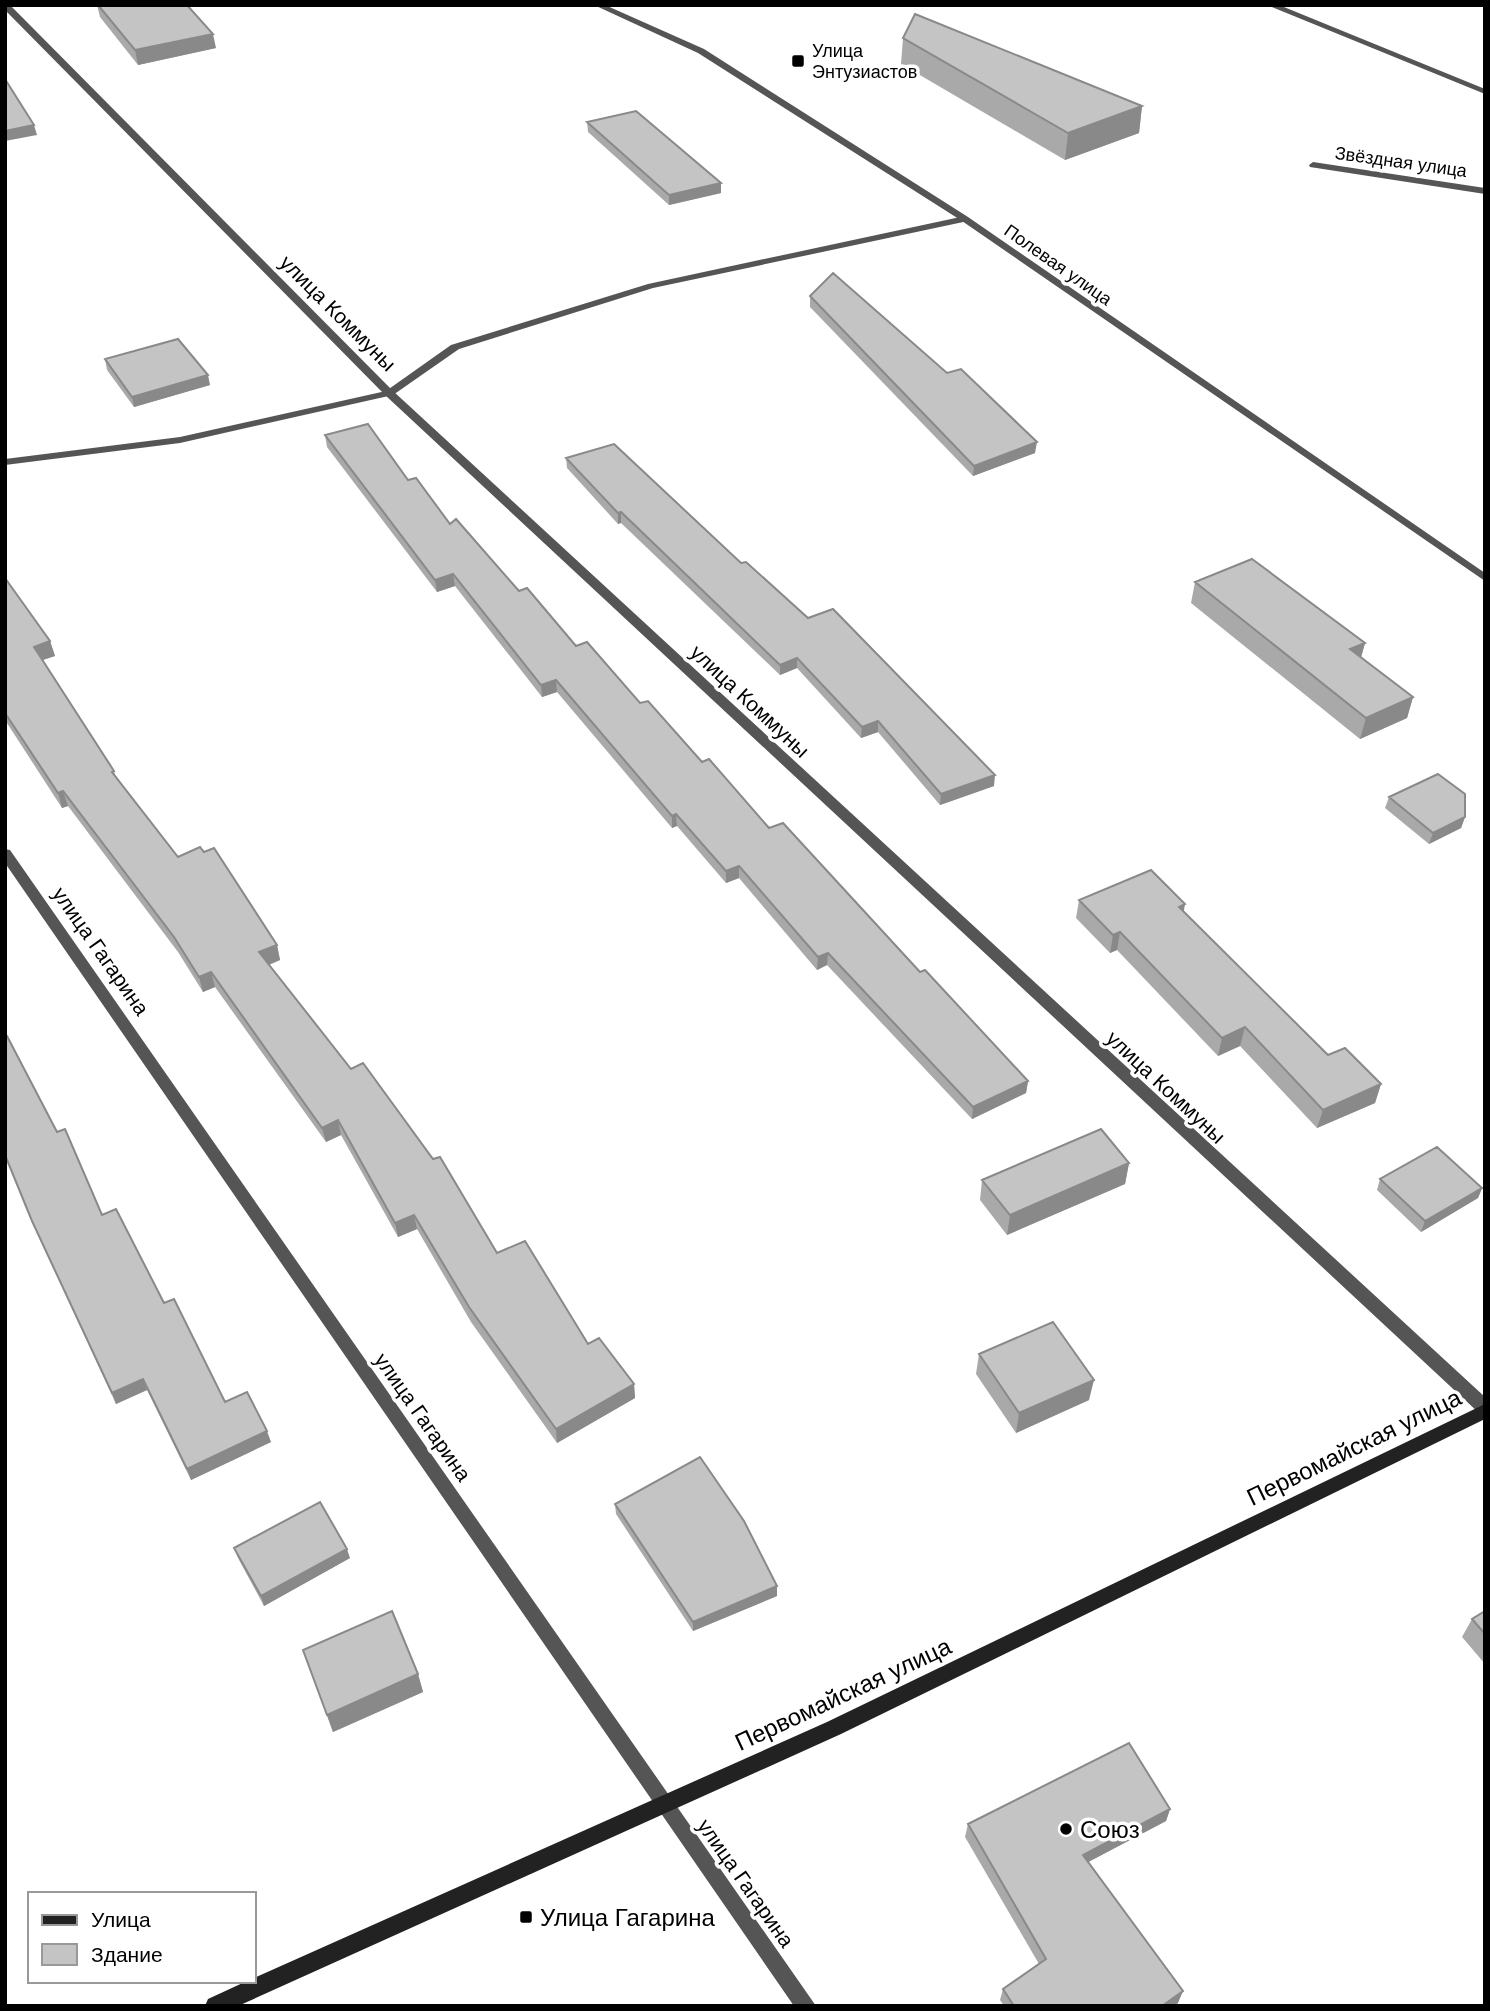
<svg xmlns="http://www.w3.org/2000/svg" width="1490" height="2011" viewBox="0 0 1490 2011" font-family="Arial,sans-serif">
  <style>
    .lines { fill: none; stroke-linecap: round; stroke-linejoin: round }
    .service { fill: #555; fill-rule: evenodd }
    .minor { fill: #555; fill-rule: evenodd }
    .secondary { fill: #222; fill-rule: evenodd }
    .wall { fill: #a9a9a9 }
    .shaded-wall { fill: #898989 }
    .building { fill: #c4c4c4; stroke: #898989; stroke-width: 2 }
    .poi-dot { fill: #000; stroke: #fff; stroke-width: 2.5 }
    .labels { text-anchor: middle; dominant-baseline: central; stroke-width: 7; stroke-linejoin: round; paint-order: stroke }
    .far-poi-label { font-size: 18px; fill: #000; stroke: #fff; text-anchor: start }
    .far-street-label { font-size: 18px; fill: #000; stroke: #fff }
    .street-label { font-size: 21px; fill: #000; stroke: #fff }
    .near-street-label { font-size: 24px; fill: #000; stroke: #fff }
    .near-poi-label { font-size: 24px; fill: #000; stroke: #fff; text-anchor: start }
  </style>
  <rect width="100%" height="100%" fill="#fff"/>
  <g class="lines">
    <path class="service" d="M965,216l5,3 -2,2 -315,67 -194,61 -66,46 -213,48 -175,22v-6l175,-22 206,-46 65,-46 197,-61z"/>
    <path class="minor" d="M5,5h5l383,386 1092,1006v18l-6,-2 -1094,-1018 -380,-385z
      M594,5h11l99,44 264,168 517,356v8l-523,-360 -264,-168z
      M1267,5h12l206,84v5z
      M1313,162l172,26v6l-175,-27 -1,-2z
      M5,849l5,1 806,1156h-22l-789,-1143z"/>
    <path class="secondary" d="M1485,1404v15l-644,315 -603,272h-33l3,-7 39,-18h7v-3l573,-256z"/>
  </g>
  <path class="wall" d="M97,5h1l118,43 -78,17 -38,-48z
    M903,38l239,68 -3,27 -74,27 -164,-96z
    M587,122l134,71 -52,12 -81,-73z
    M810,296l225,157 -62,23 -163,-169z
    M105,359l105,26 -76,22 -27,-37z
    M325,435l83,45 42,44 126,122 64,57 62,59 218,210 108,109 -2,12 -54,26 -145,-154 -10,5 -78,-92 -13,5 -49,-57 -5,2 -115,-136 -15,5 -87,-111 -18,6 -110,-145z
    M566,458l175,105 253,223 -54,19 -62,-73 -17,6 -64,-70 -17,7 -159,-152 -3,1 -51,-56z
    M5,578l45,63 5,15 -12,4 71,111 2,7 62,79 99,88 3,15 -11,5 82,104 146,184 91,91 46,40 1,14 -78,45 -86,-121 -54,-93 -19,8 -57,-102 -15,7 -111,-155 -12,5 -25,-40 -110,-146 -6,2 -57,-88z
    M1195,582l170,61 -4,15 52,39 -6,21 -47,21 -169,-136z
    M1389,797l76,20 -4,11 -32,16 -44,-36z
    M1079,900l105,12 144,143 53,29 -6,19 -58,25 -77,-82 -22,10 -101,-106 -7,3 -34,-35z
    M57,1132l45,83 62,88 61,99 46,40 -80,38 -44,-90 -31,14 -79,-171 -32,-78z
    M1129,1163l-4,21 -118,51 -27,-35 2,-20z
    M1380,1179l102,9 -4,10 -57,34 -44,-42z
    M979,1354l110,46 -73,33 -40,-59z
    M615,1504l162,92 -84,35 -77,-117z
    M234,1548l116,10 -86,48 -26,-48z
    M1485,1611v53l-23,-27 10,-18z
    M303,1650l115,24 5,18 -90,40z
    M1170,1809l-4,12 -78,41 90,141 -4,3h-170l-4,-6 3,-11 36,-25 -74,-127 3,-13z"/>
  <path class="shaded-wall" d="M213,34l3,14 -78,17 -3,-15z
    M1142,106l-3,27 -74,27 3,-27z
    M34,125l3,10 -32,6v-10z
    M721,183v10l-52,12v-10z
    M208,375l2,10 -76,22 -2,-10z
    M1037,442l-2,11 -62,23 1,-10z
    M621,512v11l-3,1v-11z
    M453,574l2,12 -18,6 -2,-12z
    M50,641l5,15 -16,5 -5,-14z
    M1365,643l-6,21 -9,-15z
    M797,658v10l-17,7v-10z
    M556,680l1,12 -15,5 -1,-12z
    M1413,697l-6,21 -47,21 6,-21z
    M878,721v11l-17,6 1,-11z
    M995,775l-1,11 -54,19 1,-11z
    M63,791l5,15 -6,2 -4,-15z
    M676,814l1,12 -5,2v-12z
    M1465,817l-4,11 -32,16 4,-11z
    M739,866v12l-13,5v-12z
    M1185,904l-3,18 -3,-15z
    M1120,932l-3,18 -7,3 3,-18z
    M277,945l3,15 -17,7 -4,-15z
    M828,953l-1,12 -10,5 1,-13z
    M211,972l4,15 -12,5 -4,-15z
    M1245,1027l-5,19 -22,10 4,-18z
    M1028,1081l-2,12 -54,26 1,-12z
    M1381,1084l-6,19 -58,25 6,-18z
    M338,1120l3,15 -15,7 -4,-14z
    M1129,1163l-4,21 -118,51 3,-20z
    M1482,1188l-4,10 -57,34 4,-11z
    M414,1215l3,14 -19,8 -3,-14z
    M143,1379l4,11 -31,14 -4,-11z
    M1094,1380l-5,20 -73,33 3,-20z
    M634,1384l1,14 -78,45 -1,-14z
    M267,1431l4,11 -80,38 -4,-11z
    M347,1549l3,9 -86,48 -3,-10z
    M777,1586v10l-84,35v-9z
    M418,1674l5,18 -90,40 -6,-17z
    M1170,1809l-4,12 -87,46 4,-12z
    M1183,1991l-5,12 -4,3h-12z"/>
  <path class="building" d="M98,5h89l26,29 -78,16z
    M915,14l227,92 -74,27 -165,-95z
    M5,79l29,46 -29,6z
    M636,111l85,72 -52,12 -82,-73z
    M833,273l114,100 14,-4 76,73 -63,24 -164,-170z
    M178,339l30,36 -76,22 -27,-38z
    M368,424l40,56 8,-2 34,46 6,-5 63,72 8,-3 49,58 11,-4 53,61 8,-2 54,61 7,-3 60,69 14,-5 137,149 5,-2 103,111 -55,26 -145,-154 -10,4 -79,-91 -13,5 -50,-57 -4,2 -116,-136 -15,5 -88,-111 -18,6 -110,-145z
    M614,444l127,119 5,-1 62,56 25,-9 162,166 -54,19 -63,-73 -16,6 -65,-69 -17,7 -159,-153 -3,1 -52,-55z
    M1252,559l113,84 -15,6 63,48 -47,21 -171,-136z
    M5,578l45,63 -16,6 80,124 -2,1 66,85 22,-10 4,5 10,-4 63,97 -18,7 92,117 12,-6 70,96 7,-2 57,96 28,-12 63,103 11,-6 35,46 -78,45 -87,-122 -55,-92 -19,8 -57,-103 -16,8 -111,-156 -12,5 -25,-40 -111,-146 -5,2 -53,-80z
    M1438,774l27,20v23l-32,16 -44,-36z
    M1151,870l34,34 -6,3 149,148 17,-7 36,36 -58,26 -78,-83 -23,11 -102,-106 -7,3 -34,-35z
    M5,1036h2l50,96 8,-3 37,86 14,-6 48,94 10,-4 51,103 22,-10 20,39 -80,38 -44,-90 -31,14 -80,-172 -27,-66z
    M1101,1129l28,34 -119,52 -28,-35z
    M1437,1147l45,41 -57,33 -45,-42z
    M1053,1322l41,58 -75,33 -40,-59z
    M700,1457l44,64 33,65 -84,36 -78,-118z
    M320,1502l27,47 -86,47 -27,-48z
    M392,1611l26,63 -91,41 -24,-65z
    M1485,1611v23l-13,-15z
    M1129,1743l41,66 -87,46 100,136 -21,15h-148l-11,-17 43,-30 -78,-135z"/>
  <g class="poi-dot">
    <rect x="791" y="54" width="14" height="14" rx="3.5"/>
    <circle cx="1066" cy="1829" r="7"/>
    <rect x="519" y="1910" width="14" height="14" rx="3.5"/>
  </g>
  <g class="labels">
    <g class="far-poi-label">
      <text x="812" y="51">Улица<tspan x="812" dy="21">Энтузиастов</tspan></text>
    </g>
    <g class="far-street-label">
      <text transform="translate(1401 162) rotate(8)">Звёздная улица</text>
      <text transform="translate(1058 265) rotate(35)">Полевая улица</text>
    </g>
    <g class="street-label">
      <text transform="translate(338 313) rotate(45)">улица Коммуны</text>
      <text transform="translate(750 701) rotate(43)">улица Коммуны</text>
      <text transform="translate(101 951) rotate(55)">улица Гагарина</text>
      <text transform="translate(1166 1087) rotate(43)">улица Коммуны</text>
      <text transform="translate(423 1417) rotate(55)">улица Гагарина</text>
      <text transform="translate(746 1883) rotate(55)">улица Гагарина</text>
    </g>
    <g class="near-street-label">
      <text transform="translate(1354 1447) rotate(-26)">Первомайская улица</text>
      <text transform="translate(843 1694) rotate(-25)">Первомайская улица</text>
    </g>
    <g class="near-poi-label">
      <text x="1080" y="1829">Союз</text>
      <text x="540" y="1917">Улица Гагарина</text>
    </g>
  </g>
  <rect width="1490" height="2011" fill="none" stroke="#000000" stroke-width="14"/>
  <rect x="28" y="1892" width="228" height="91" fill="#ffffff" stroke="#999999" stroke-width="2"/>
  <rect x="42" y="1915" width="35" height="10" fill="#222222" stroke="#999999" stroke-width="2"/>
  <text x="91" y="1927" font-size="21" fill="#000000">Улица</text>
  <rect x="42" y="1944" width="35" height="21" fill="#c4c4c4" stroke="#999999" stroke-width="2"/>
  <text x="91" y="1962" font-size="21" fill="#000000">Здание</text>
</svg>
